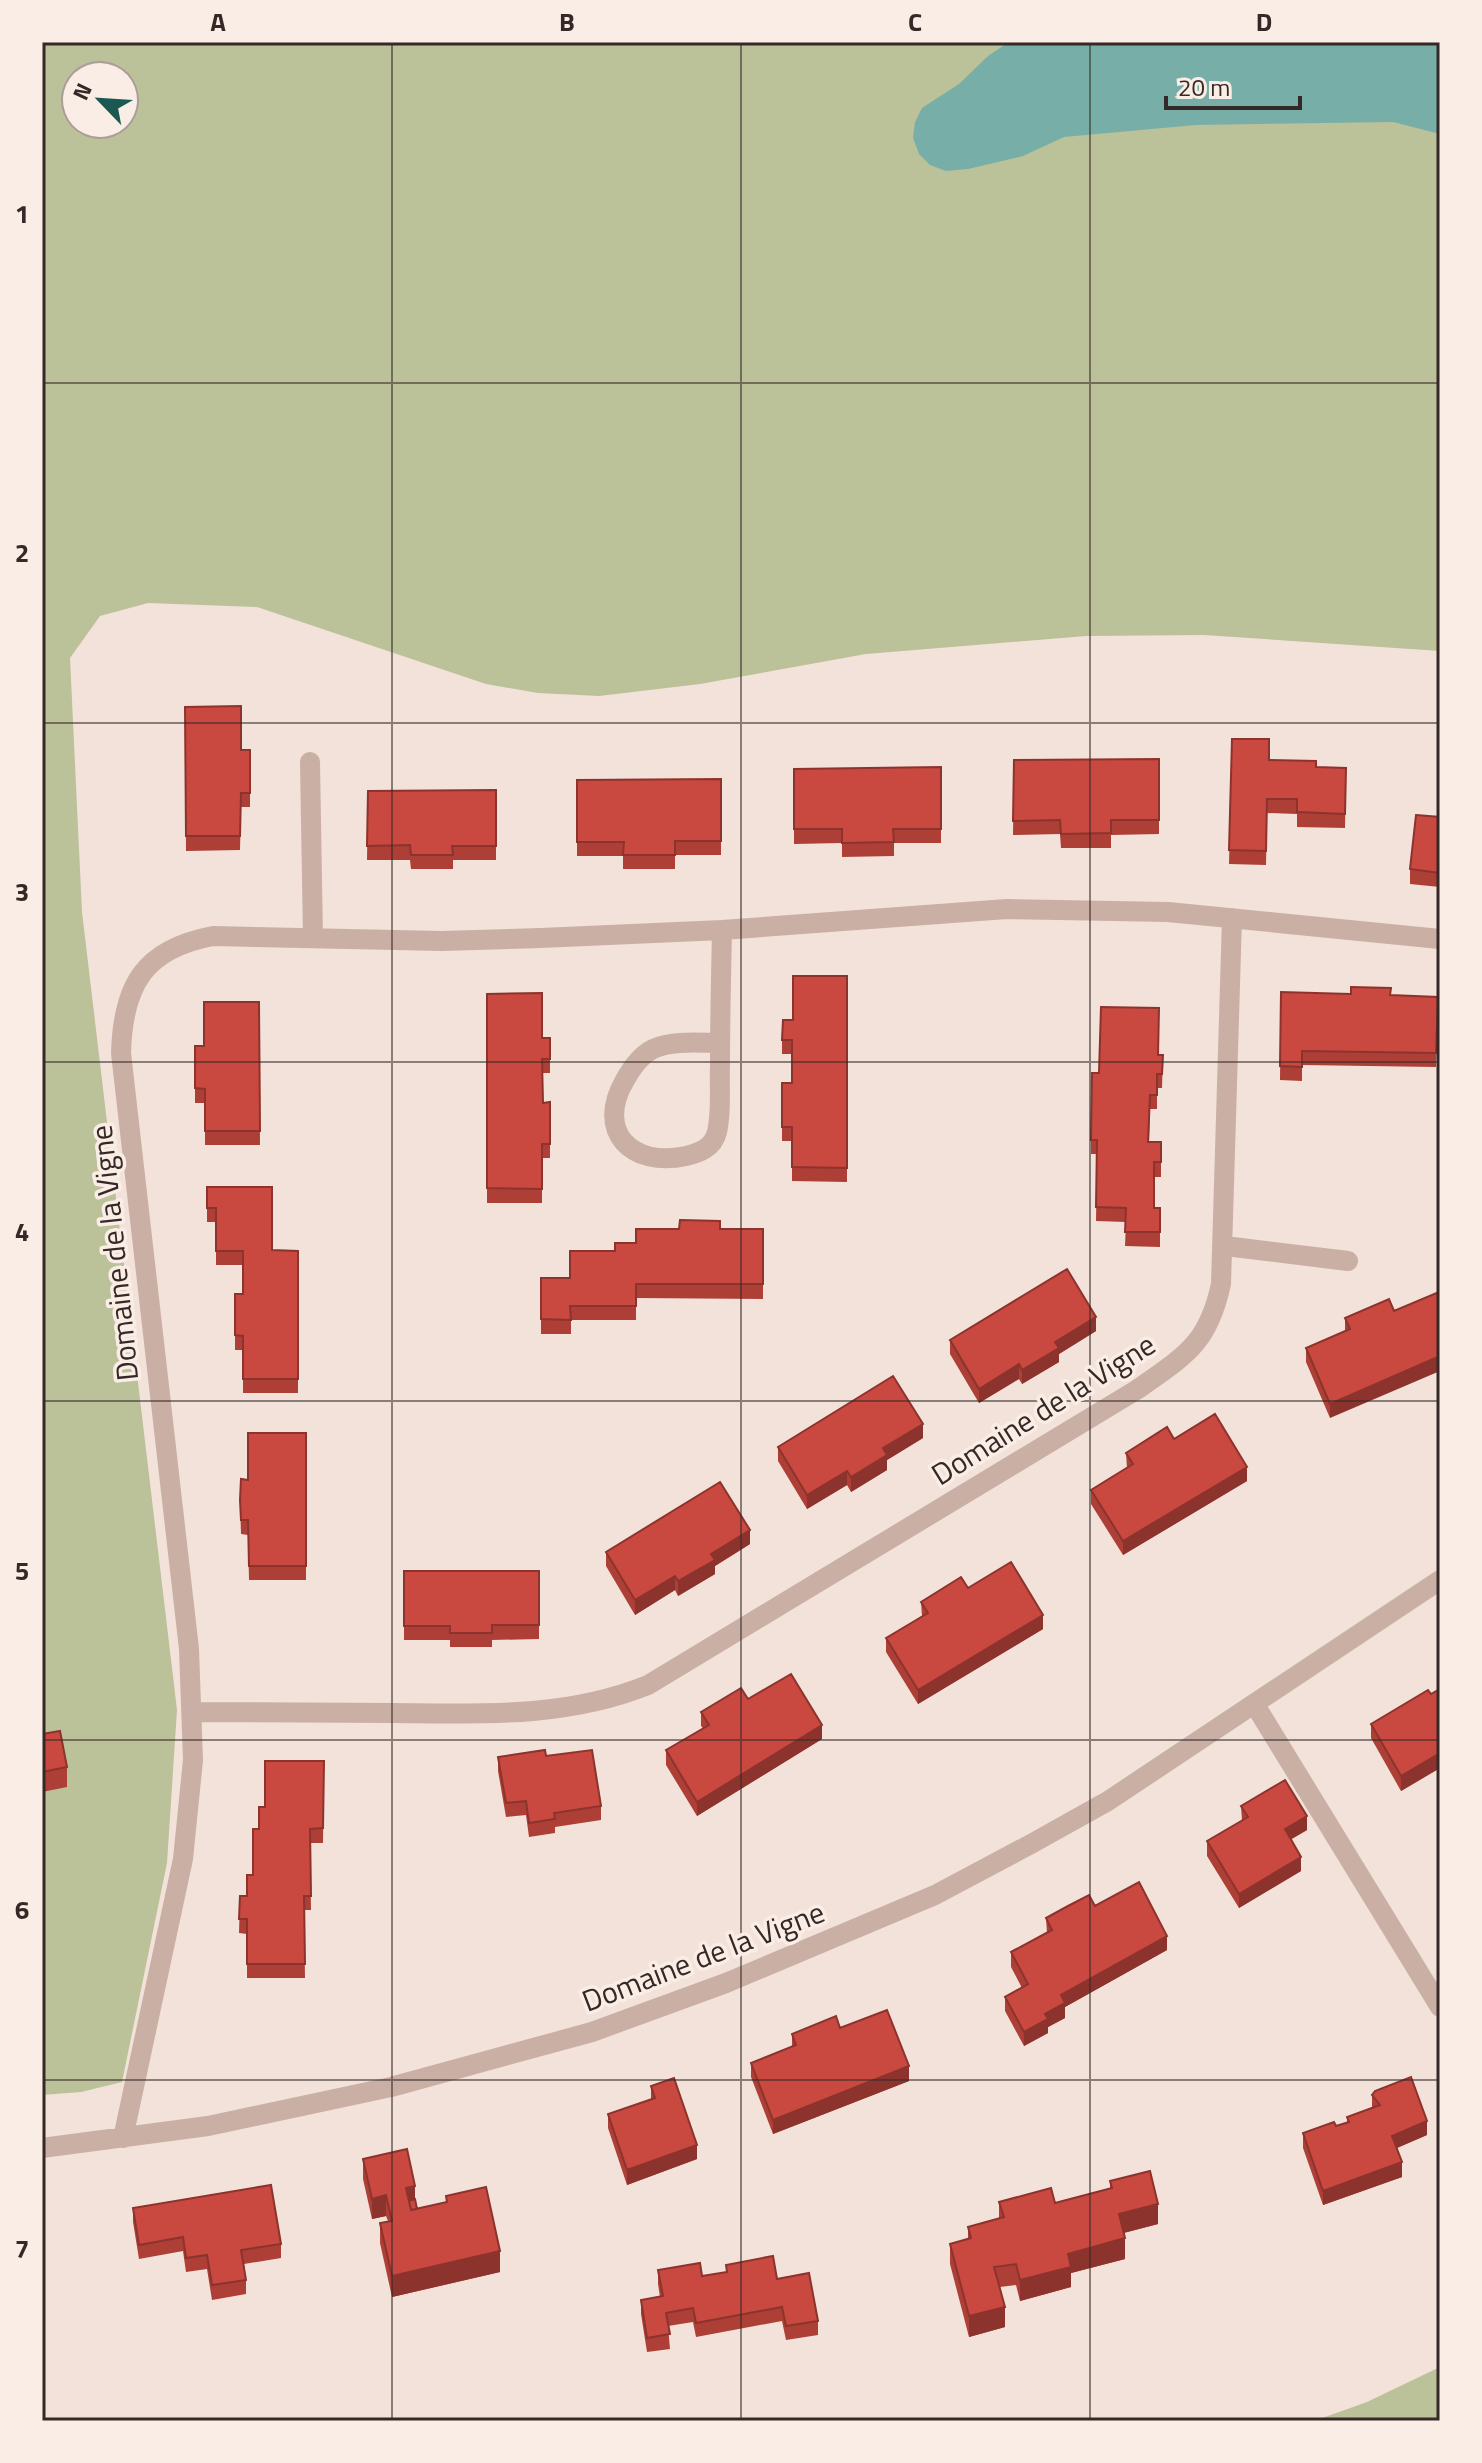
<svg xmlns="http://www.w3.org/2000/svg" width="1482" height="2463" viewBox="0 0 1482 2463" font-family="'Titillium Web',sans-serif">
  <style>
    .green { fill: #bbc199; fill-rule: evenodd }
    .water { fill: #77afa8 }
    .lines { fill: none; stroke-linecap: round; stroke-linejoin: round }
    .street { stroke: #caafa5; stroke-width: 20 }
    .wall { fill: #ad3f37 }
    .shaded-wall { fill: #8d332d }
    .building { fill: #c94940; stroke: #8d332d; stroke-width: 2 }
    .grid { fill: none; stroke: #352826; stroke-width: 2; stroke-opacity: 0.55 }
    .labels { text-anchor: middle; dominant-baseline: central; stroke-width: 7; stroke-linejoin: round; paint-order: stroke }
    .street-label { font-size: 30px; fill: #352826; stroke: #f9ede5 }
    .neatline { fill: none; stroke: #352826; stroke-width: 3 }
    .grid-label { font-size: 26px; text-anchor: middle; font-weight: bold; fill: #352826 }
  </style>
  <rect width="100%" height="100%" fill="#f2e2d9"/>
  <path class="green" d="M42,42h1398v609l-236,-16 -118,1 -220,18 -166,30 -101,12 -61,-3 -52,-9 -229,-77 -109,-4 -48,13 -30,42 12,254 95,798 -10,153 -45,219 -41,10 -39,3zM76,76h48v48h-48z
    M1440,2367v54h-126l53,-19z"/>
  <path class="water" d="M1009,42h431v92l-47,-12 -197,3 -132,12 -41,19 -55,13 -22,2 -16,-6 -11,-11 -6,-16 2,-16 7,-14 37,-24 29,-28z"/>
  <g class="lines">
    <path class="street" d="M310,762l3,176
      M720,1043c-20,0 -48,-3 -67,6 -12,6 -22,20 -28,31 -30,51 6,88 61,76 13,-3 27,-8 31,-24 5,-20 2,-46 3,-67 0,-45 1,-90 2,-135
      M1225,1246l123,15
      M1255,1705l185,302
      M193,1712c67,0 134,1 202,1 87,1 171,5 253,-28l490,-296c48,-34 70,-45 83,-105l11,-366
      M123,2138l60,-279 10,-99 -4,-111 -68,-596c2,-68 23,-104 92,-117l229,5 99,-3 181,-8 285,-21 161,3 272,27
      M42,2148l166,-22 183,-39 201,-55 134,-49 209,-88 96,-51 77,-43 332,-221"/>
  </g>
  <path class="wall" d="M185,707l56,43h9v57h-9l-1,43 -54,1z
    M1232,739l37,21 47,7 30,1 -1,60 -48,-1v-13l-30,-1 -1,52 -37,-1z
    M1159,759v75l-48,1v13h-50l-1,-14 -47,1 1,-75z
    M941,767v76h-47v13l-52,1v-14l-48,1v-75z
    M721,779v76h-46v14h-52v-13h-46v-76z
    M496,790v70h-43v9h-42l-1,-9h-43l1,-69z
    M1440,817v70l-30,-3v-15z
    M847,976v206l-55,-1v-40h-10v-58h10v-29h-10v-14l11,-20z
    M1281,992l157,5 -2,70 -134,-2v16l-22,-1z
    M487,994l55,44 8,21v14h-8l1,30 7,33v22h-8v45h-55z
    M259,1002l1,143h-55v-42h-10v-57h9z
    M1158,1055h5l-1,33h-5v21h-7l-1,33h12v35h-7v31h6v39l-35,-1 1,-24 -30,-1 1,-67h-6v-14l8,-67z
    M207,1187l65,63 26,1v142h-55v-43h-8v-35l8,-21v-29h-27v-43h-9z
    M720,1229h43v70l-127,-1v22h-65v14h-30v-56h29l45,-27 21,-8z
    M1389,1299l-59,119 -24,-56v-14l39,-17v-13z
    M1096,1331l-37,23v8l-37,22 -3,-5 -40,24 -29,-49v-14z
    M306,1433v147h-57l-1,-45 -7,-1 -1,-34 8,-20z
    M923,1438l-36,22v10l-36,22 -4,-7 -40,24 -29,-48v-14z
    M1174,1439l73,42 -124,74 -32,-51v-14l36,-22 -1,-15z
    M750,1544l-35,22v8l-37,22 -3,-6 -40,25 -29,-49v-14z
    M404,1571h135v68l-47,1v7h-42v-7h-46z
    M921,1602l122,27 -125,75 -32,-52v-14l36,-22z
    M1440,1689v79l-39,23 -30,-53v-14z
    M748,1699l74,40 -125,77 -31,-51v-15l37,-22 -2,-2v-14z
    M42,1734l25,33v20l-25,5z
    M546,1756l55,50v14l-46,7v6l-26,4 -3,-22 -20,2 -8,-46v-14z
    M324,1761l-1,82h-13l1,67h-7l1,68h-58v-44l-8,-1 1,-37h7l6,-21 6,-46 6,-22z
    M1241,1806l66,24 -16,9 10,32 -62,37 -32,-52v-15l35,-20z
    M1095,1906l72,44 -102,57v11l-17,9v6l-24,13 -19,-35v-14l17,-9 -11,-21v-15l36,-19 -1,-15z
    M840,2028l69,53 -136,53 -22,-57v-14l41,-16v-13z
    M651,2086l46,73 -70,26 -19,-57v-14l43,-15z
    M1372,2095l55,40 -30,13 5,29 -79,28 -20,-57v-15l33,-7 11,-4v-5l25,-9z
    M363,2159l52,40 2,10 29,-6v-7l54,76 -108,25 -12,-54v-20l8,-2 -2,-5 -14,3 -9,-40z
    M1110,2181l48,43 -34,9 1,26 -54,14v14l-51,14 -4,-16 -16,2 5,40 -36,10 -19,-73v-20l18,-5v-12l31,-9v-16l56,1 55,-15z
    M133,2208l148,36v14l-37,6 2,16v14l-34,6 -5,-31 -21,3 -3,-21 -44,8 -6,-37z
    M726,2265l51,14 41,42v14l-32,5 -4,-19 -86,16 -3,-15 -25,4 2,23 -23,3 -6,-38v-14l19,-3 -2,-13v-14l44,6 24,-4z"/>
  <path class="shaded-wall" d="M1096,1317v14l-37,23v8l-37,22v-14l33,-28z
    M1440,1356v15l-110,47v-14z
    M1019,1364v15l-40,24v-14z
    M923,1424v14l-36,22v10l-36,22v-15l32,-29z
    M1247,1467v14l-124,74v-14z
    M847,1471v14l-40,24v-14z
    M750,1530v14l-35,22v8l-37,22v-15l33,-27z
    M675,1576v14l-40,25v-15z
    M1043,1615v14l-125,75v-14z
    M822,1725v14l-125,77v-14z
    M1440,1753v15l-39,23v-15z
    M1307,1816v14l-22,13v-14z
    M1301,1857v14l-62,37v-14z
    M1167,1936v14l-102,57v11l-17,9v6l-24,13v-14l21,-18 16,-19z
    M909,2066v15l-136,53v-14z
    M1427,2121v14l-35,15v-14z
    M697,2145v14l-70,26v-15z
    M1402,2162v15l-79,28v-14z
    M415,2186v21l-7,2 -2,-21z
    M386,2195v21l-14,3v-20z
    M1158,2204v20l-39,10v-20z
    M1125,2238v21l-54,14v14l-51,14v-21l48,-26z
    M500,2251v21l-108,25v-21z
    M1005,2307v20l-36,10v-21z"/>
  <path class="building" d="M241,706v44h9v43h-9l-1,43h-54l-1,-129z
    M1232,739h37v21l47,1v6l30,1 -1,46 -48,-2v-13h-30l-1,52 -37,-1z
    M1159,759v61h-48v13l-50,1 -1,-14 -47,1 1,-61z
    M941,767v62h-48l1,13 -52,1v-14h-48v-60z
    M721,779v62h-46v14h-52l1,-13h-47v-62z
    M496,790v56h-44l1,9h-42l-1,-10 -43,1 1,-55z
    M1416,815l24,2v56l-30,-4z
    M793,976h54v192l-55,-1v-40h-10v-44h10v-43h-10l1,-20h10z
    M1351,987l40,1 -1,7 48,2 -2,56 -134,-2v16l-22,-1 1,-74 70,2z
    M542,993v45h8v21h-8l1,44 7,-1v42h-8v45l-55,-1v-194z
    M204,1002h55l1,129h-55v-42l-10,-1v-42h9z
    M1101,1007l58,1 -1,47h5l-1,19h-5v21h-7l-2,47h13v20h-7v46h6v24h-35l1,-24 -30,-1 1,-67h-6l1,-67h7z
    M207,1187h65v63l26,1v128h-55v-43l-8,-1v-41h8v-43h-27v-43h-9z
    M680,1220l40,1v8h43v55h-127v22h-66l1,14 -30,-1v-41h29v-27h45v-8h21v-14h43z
    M1067,1269l29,48 -41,25 4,6 -37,22 -3,-6 -40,25 -29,-49z
    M1439,1292l1,64 -110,48 -24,-56 44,-19 -5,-11 44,-19 5,12z
    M893,1376l30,48 -40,24 4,7 -36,22 -4,-6 -40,24 -29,-48z
    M1215,1414l32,53 -124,74 -32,-51 42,-26 -7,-11 41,-26 7,12z
    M248,1433h58v133h-57l-1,-46h-7l-1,-20 1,-21 7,1z
    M720,1482l30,48 -39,24 4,6 -37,21 -3,-5 -40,24 -29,-48z
    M1011,1562l32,53 -125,75 -32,-52 42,-25 -7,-11 40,-25 7,11z
    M404,1571h135v54h-47v8h-42v-7h-46z
    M791,1674l31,51 -125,77 -31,-52 43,-25 -8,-13 40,-24 7,11z
    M1440,1689v64l-39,23 -30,-52 57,-34 3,4z
    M60,1731l7,36 -25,5v-38z
    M545,1750l1,6 46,-6 9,56 -47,7 1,6 -26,4 -3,-22 -20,2 -8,-46z
    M265,1761h59l-1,67 -13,1 1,67h-7l1,68h-58v-45h-8l1,-23h7v-21h6v-46h6v-22h6z
    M1285,1780l22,36 -22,13 16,28 -62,37 -32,-53 41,-24 -7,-11z
    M1139,1882l28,54 -106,59 4,8 -20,11 3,5 -24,13 -19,-35 23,-13 -17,-32 41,-22 -6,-12 22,-12 21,-11 6,11z
    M887,2010l22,56 -136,54 -22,-57 45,-18 -4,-11 44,-18 4,12z
    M1411,2077l16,44 -35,15 10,26 -79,29 -20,-58 31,-11 2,4 13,-4 -2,-5 33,-12 -8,-10 3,-4z
    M674,2078l23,67 -70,25 -19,-56 47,-16 -4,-12z
    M407,2149l8,37 -9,2 5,22 36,-8 -1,-6 40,-9 14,64 -108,25 -12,-53 12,-2 -6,-26 -14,4 -9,-40z
    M1150,2171l8,33 -39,10 6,24 -57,16 3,13 -51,13 -4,-16 -22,3 11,40 -36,9 -19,-72 21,-6 -3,-11 36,-10 -5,-15 52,-14 4,15 57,-15 -2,-7z
    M271,2185l10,59 -40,6 5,30 -34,5 -5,-30 -21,3 -3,-21 -44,8 -6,-37z
    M415,2199l2,10 -6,1 -2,-9z
    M773,2256l4,23 32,-6 9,48 -32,5 -4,-19 -86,16 -3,-15 -27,5 4,21 -23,4 -6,-38 22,-4 -5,-26 42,-7 2,13 25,-4 -1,-7z"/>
  <path class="grid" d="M392,42v2379M741,42v2379M1090,42v2379M42,383h1398M42,723h1398M42,1062h1398M42,1401h1398M42,1740h1398M42,2080h1398"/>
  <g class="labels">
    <g class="street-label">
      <text transform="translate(114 1253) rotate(-96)">Domaine de la Vigne</text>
      <text transform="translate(1043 1409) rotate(-32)">Domaine de la Vigne</text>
      <text transform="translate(703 1956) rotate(-21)">Domaine de la Vigne</text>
    </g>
  </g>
  <rect width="1482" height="2463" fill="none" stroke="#f9ede5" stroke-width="88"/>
  <g transform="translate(100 100) rotate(295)"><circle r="38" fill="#f9ede5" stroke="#ab9e99" stroke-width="2"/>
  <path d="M0-6L14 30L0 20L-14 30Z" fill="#1b5851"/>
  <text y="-12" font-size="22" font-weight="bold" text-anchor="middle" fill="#352826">N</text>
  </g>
  <path d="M1166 96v12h134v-12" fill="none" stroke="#352826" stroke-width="4"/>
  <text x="1178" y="96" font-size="24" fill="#352826" stroke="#f9ede5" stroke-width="6" paint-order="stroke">20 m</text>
  <rect x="44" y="44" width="1394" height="2375" class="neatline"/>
  <g class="grid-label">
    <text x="218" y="31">A</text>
    <text x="567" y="31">B</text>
    <text x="915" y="31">C</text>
    <text x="1264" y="31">D</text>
    <text x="22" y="223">1</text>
    <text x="22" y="562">2</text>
    <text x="22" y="901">3</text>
    <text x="22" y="1241">4</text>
    <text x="22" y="1580">5</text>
    <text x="22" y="1919">6</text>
    <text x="22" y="2258">7</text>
  </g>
</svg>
